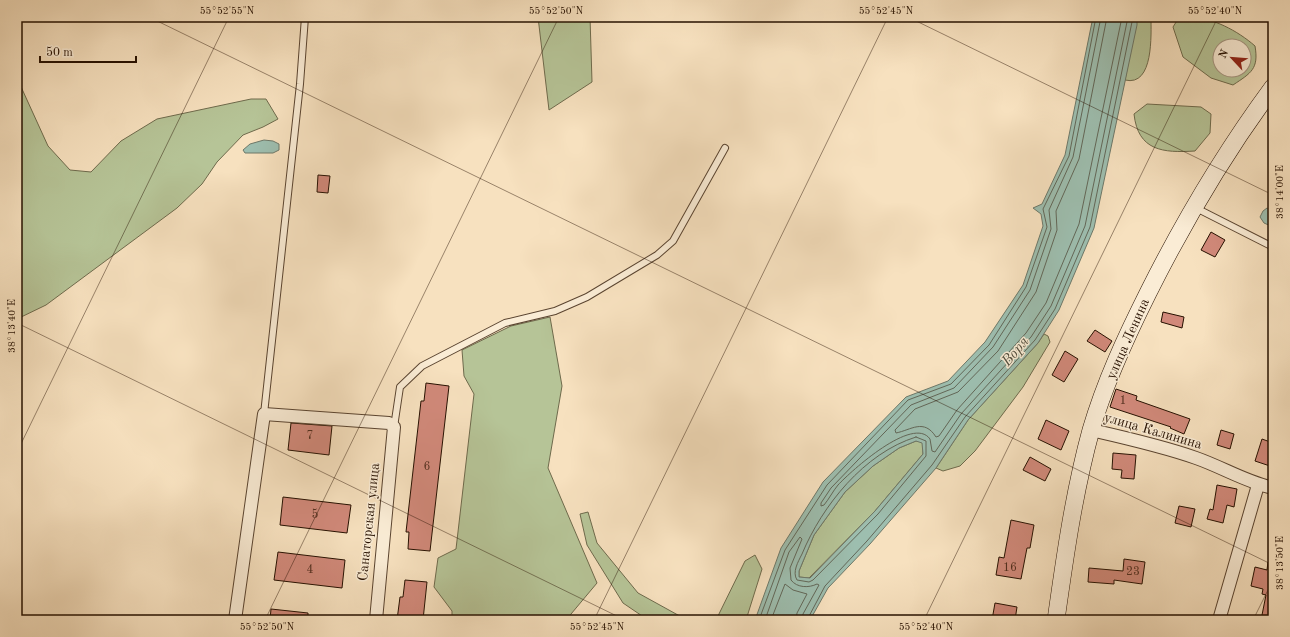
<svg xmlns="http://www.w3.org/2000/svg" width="1290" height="637" viewBox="0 0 1290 637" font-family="'Old Standard TT',serif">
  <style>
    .green { fill: #b6c497; stroke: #6e6a4c; fill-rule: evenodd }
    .water { fill: #9dbeaf; stroke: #6d7869; fill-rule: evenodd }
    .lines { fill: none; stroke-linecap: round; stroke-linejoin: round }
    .shore { stroke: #626758; stroke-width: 1 }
    .building { fill: #d1897a; stroke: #261000 }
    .lane-casing { stroke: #5a4430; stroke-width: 8 }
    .street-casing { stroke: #5a4430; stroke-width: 14 }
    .secondary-casing { stroke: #261000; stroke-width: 18 }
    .lane { stroke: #faecd5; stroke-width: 6 }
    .street { stroke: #faecd5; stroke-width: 12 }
    .secondary { stroke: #faecd5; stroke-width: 17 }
    .ticks { fill: none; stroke: #261000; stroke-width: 1; stroke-opacity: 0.45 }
    .labels { text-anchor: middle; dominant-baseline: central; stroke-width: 3; stroke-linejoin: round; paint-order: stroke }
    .number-label { font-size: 12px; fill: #512e1e }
    .street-label { font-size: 14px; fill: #261000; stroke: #faecd5 }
    .water-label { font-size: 15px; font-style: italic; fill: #504d3d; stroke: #faecd5 }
    .neatline { fill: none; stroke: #261000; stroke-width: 1.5 }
    .ticks-label { font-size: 10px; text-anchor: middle; fill: #261000 }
  </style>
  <rect width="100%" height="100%" fill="#f7e1bf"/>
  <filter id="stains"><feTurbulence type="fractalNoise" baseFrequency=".005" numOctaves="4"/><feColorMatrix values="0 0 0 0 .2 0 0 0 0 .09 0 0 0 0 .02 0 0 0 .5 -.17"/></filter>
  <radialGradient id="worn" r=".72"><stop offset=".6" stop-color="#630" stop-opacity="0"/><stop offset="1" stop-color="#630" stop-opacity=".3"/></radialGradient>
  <path class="green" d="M538,17h52l2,65 -43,28z
    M1137,17h14c0,17 3,70 -26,63z
    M1189,17c23,0 49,14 66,29 4,23 -4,27 -22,39l-22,-7 -28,-21 -10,-30 5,-8zM1220,46h24v24h-24z
    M17,78l31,68 22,24 21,2 30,-31 36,-22 94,-20h15l12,20 -15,8 -20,8 -26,27 -15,22 -25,24 -131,97 -29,14z
    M1147,104l54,3 10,7 -1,19 -15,18c-32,2 -57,0 -61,-37z
    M550,317l12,69 -14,82 49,115 -31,37h-114v-9l-18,-24 4,-29 18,-9 18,-155 -10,-18 -2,-26 49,-24z
    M1044,334l4,2 2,6 -27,45 -48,64 -15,15 -17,5 -7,-3 32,-48 70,-77z
    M916,441l7,1v12l-48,57 -66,67 -10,-1v-6l15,-36 31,-43 28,-26 26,-18z
    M588,512l9,31 41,50 49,27h-39l-25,-17 -36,-58 -7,-31z
    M755,555l7,14 -16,51h-30l29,-59z"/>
  <path class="water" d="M1093,17h44v8l-43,203 -35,82 -21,33 -70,77 -32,48 -66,76 -42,44 -18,32h-55l26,-72 42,-66 83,-85 42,-16 37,-39 38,-57 20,-59 -2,-12 -8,-6 9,-4 23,-49zM916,441l6,2 1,11 -48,57 -65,67 -11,-1v-6l15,-36 31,-43 28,-26 26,-18z
    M264,140l9,1 6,3v6l-6,3h-28l-2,-3 7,-6z
    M1267,208l6,3v16l-9,-4 -4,-6 3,-6z"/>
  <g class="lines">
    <path class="shore" d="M1101,17l-28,140 -24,53 2,19 -21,61 -37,57 -39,41 -43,17 -80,83 -10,15v3l3,-1c5,-6 9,-14 14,-20 13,-14 75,-70 92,-46l2,12 3,1 26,-38 70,-77 20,-31 34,-80 43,-209
      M1107,17l-28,142 -23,52 1,19 -21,62 -38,59 -40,41 -43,17 -20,21 1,3c15,-3 28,-15 40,4l3,-1 18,-26 69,-77 20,-30 33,-79 43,-207
      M916,437l10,4v15l-48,58 -65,66 -4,2 -12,-2c-5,-8 1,-18 5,-26 20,-48 62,-101 114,-117z
      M759,620l26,-70 42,-65 81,-85 43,-16 38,-39 37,-58 21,-60 -4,-18 26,-53 27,-139
      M765,620l24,-68 11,-15 2,2 -12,29 1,12c6,8 18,8 26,4l2,1 -16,29 -1,6
      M771,620l14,-36 8,6 14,4 -10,19 -1,7
      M807,620l18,-34 42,-45 65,-76 33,-48 70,-77 20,-31 35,-82 43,-210"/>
  </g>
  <path class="building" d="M318,175l12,1 -2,17 -11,-1z
    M1211,232l14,8 -10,17 -14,-7z
    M1163,312l21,5 -2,11 -21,-6z
    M1095,330l17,11 -7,11 -18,-11z
    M1065,351l13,8 -14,23 -12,-7z
    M426,383l23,3 -19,165 -22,-2 1,-17h-3l15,-131h3z
    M1116,389l21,7 -1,4 54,19 -6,15 -14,-6 1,-1 -61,-20z
    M1046,420l23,11 -8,19 -23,-11z
    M291,423l41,3 -3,29 -41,-5z
    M1221,430l13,4 -4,15 -13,-4z
    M1262,439l11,4v24l-18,-6z
    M1113,453l23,2 -2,24 -13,-1 1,-8 -10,-1z
    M1030,457l21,12 -6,12 -22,-11z
    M1217,485l20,4 -3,18 -7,-2 -4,18 -16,-4 3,-10 3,1z
    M283,497l68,8 -4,28 -67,-8z
    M1179,506l16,3 -4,18 -16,-4z
    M1011,520l23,5 -4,23h-3l-6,31 -25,-4 3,-18 5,1z
    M278,552l67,8 -3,28 -68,-8z
    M1124,559l21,3 -3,22 -28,-4v4l-26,-2 1,-14 34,3z
    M1268,562l5,1v57h-12l5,-25 -4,-1 1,-5 -12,-3 4,-19 12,3z
    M405,580l22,2 -4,38h-26l3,-23h3z
    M995,603l22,4 -2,13h-23z
    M271,609l37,4v7h-38z"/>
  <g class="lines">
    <defs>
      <path id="lane" d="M1196,208l77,39
        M264,414l36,-330 5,-67
        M394,427l6,-40 22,-21 83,-43 50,-12 32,-14 70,-42 16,-14 52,-93"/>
      <path id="street" d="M1091,430c35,8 71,16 105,28 26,9 50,24 77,30
        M235,620l29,-206 125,9 5,4 -18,193
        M1219,620l39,-135"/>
      <path id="secondary" d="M1056,620c9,-64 18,-128 35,-190 14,-48 35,-93 57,-137 36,-72 77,-141 125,-206"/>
    </defs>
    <use href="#lane" class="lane-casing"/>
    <use href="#street" class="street-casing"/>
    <use href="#secondary" class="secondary-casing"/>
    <use href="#lane" class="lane"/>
    <use href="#street" class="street"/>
    <use href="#secondary" class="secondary"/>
  </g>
  <path class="ticks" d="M149,17l1124,548M908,17l365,178M17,323l608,297M17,452l212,-435M265,620l294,-603M594,620l294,-603M924,620l294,-603M1253,620l20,-40"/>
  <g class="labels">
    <g class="number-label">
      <text x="1123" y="401">1</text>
      <text x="310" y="436">7</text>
      <text x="427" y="467">6</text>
      <text x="315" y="515">5</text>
      <text x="1010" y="568">16</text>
      <text x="310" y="570">4</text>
      <text x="1133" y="572">23</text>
    </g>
    <g class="street-label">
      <text transform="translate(1128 339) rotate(-66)">улица Ленина</text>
      <text transform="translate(1153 431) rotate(16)">улица Калинина</text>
      <text transform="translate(369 522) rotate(-84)">Санаторская улица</text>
    </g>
    <g class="water-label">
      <text transform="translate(1016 352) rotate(-50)">Воря</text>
    </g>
  </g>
  <rect width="1290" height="637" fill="none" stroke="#f7e1bf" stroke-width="44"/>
  <g transform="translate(1232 58) rotate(296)"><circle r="19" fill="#faecd5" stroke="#a59480"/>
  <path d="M0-3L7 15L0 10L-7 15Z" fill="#8f2418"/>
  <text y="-6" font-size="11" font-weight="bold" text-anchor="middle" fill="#261000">N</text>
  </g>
  <path d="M40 56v6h96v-6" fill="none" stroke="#261000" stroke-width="2"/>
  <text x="46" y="56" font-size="12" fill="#261000" stroke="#faecd5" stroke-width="3" paint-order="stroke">50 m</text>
  <rect x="22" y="22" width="1246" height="593" class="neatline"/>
  <g class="ticks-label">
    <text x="227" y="14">55°52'55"N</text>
    <text x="556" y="14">55°52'50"N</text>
    <text x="886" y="14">55°52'45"N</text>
    <text x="1215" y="14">55°52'40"N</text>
    <text transform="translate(1279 192) rotate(-90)" y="4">38°14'00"E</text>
    <text transform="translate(11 326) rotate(-90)" y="4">38°13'40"E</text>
    <text transform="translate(1279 563) rotate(-90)" y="4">38°13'50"E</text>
    <text x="267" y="630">55°52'50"N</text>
    <text x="597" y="630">55°52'45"N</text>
    <text x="926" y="630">55°52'40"N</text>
  </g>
  <rect width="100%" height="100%" filter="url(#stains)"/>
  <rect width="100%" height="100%" fill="url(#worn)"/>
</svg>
